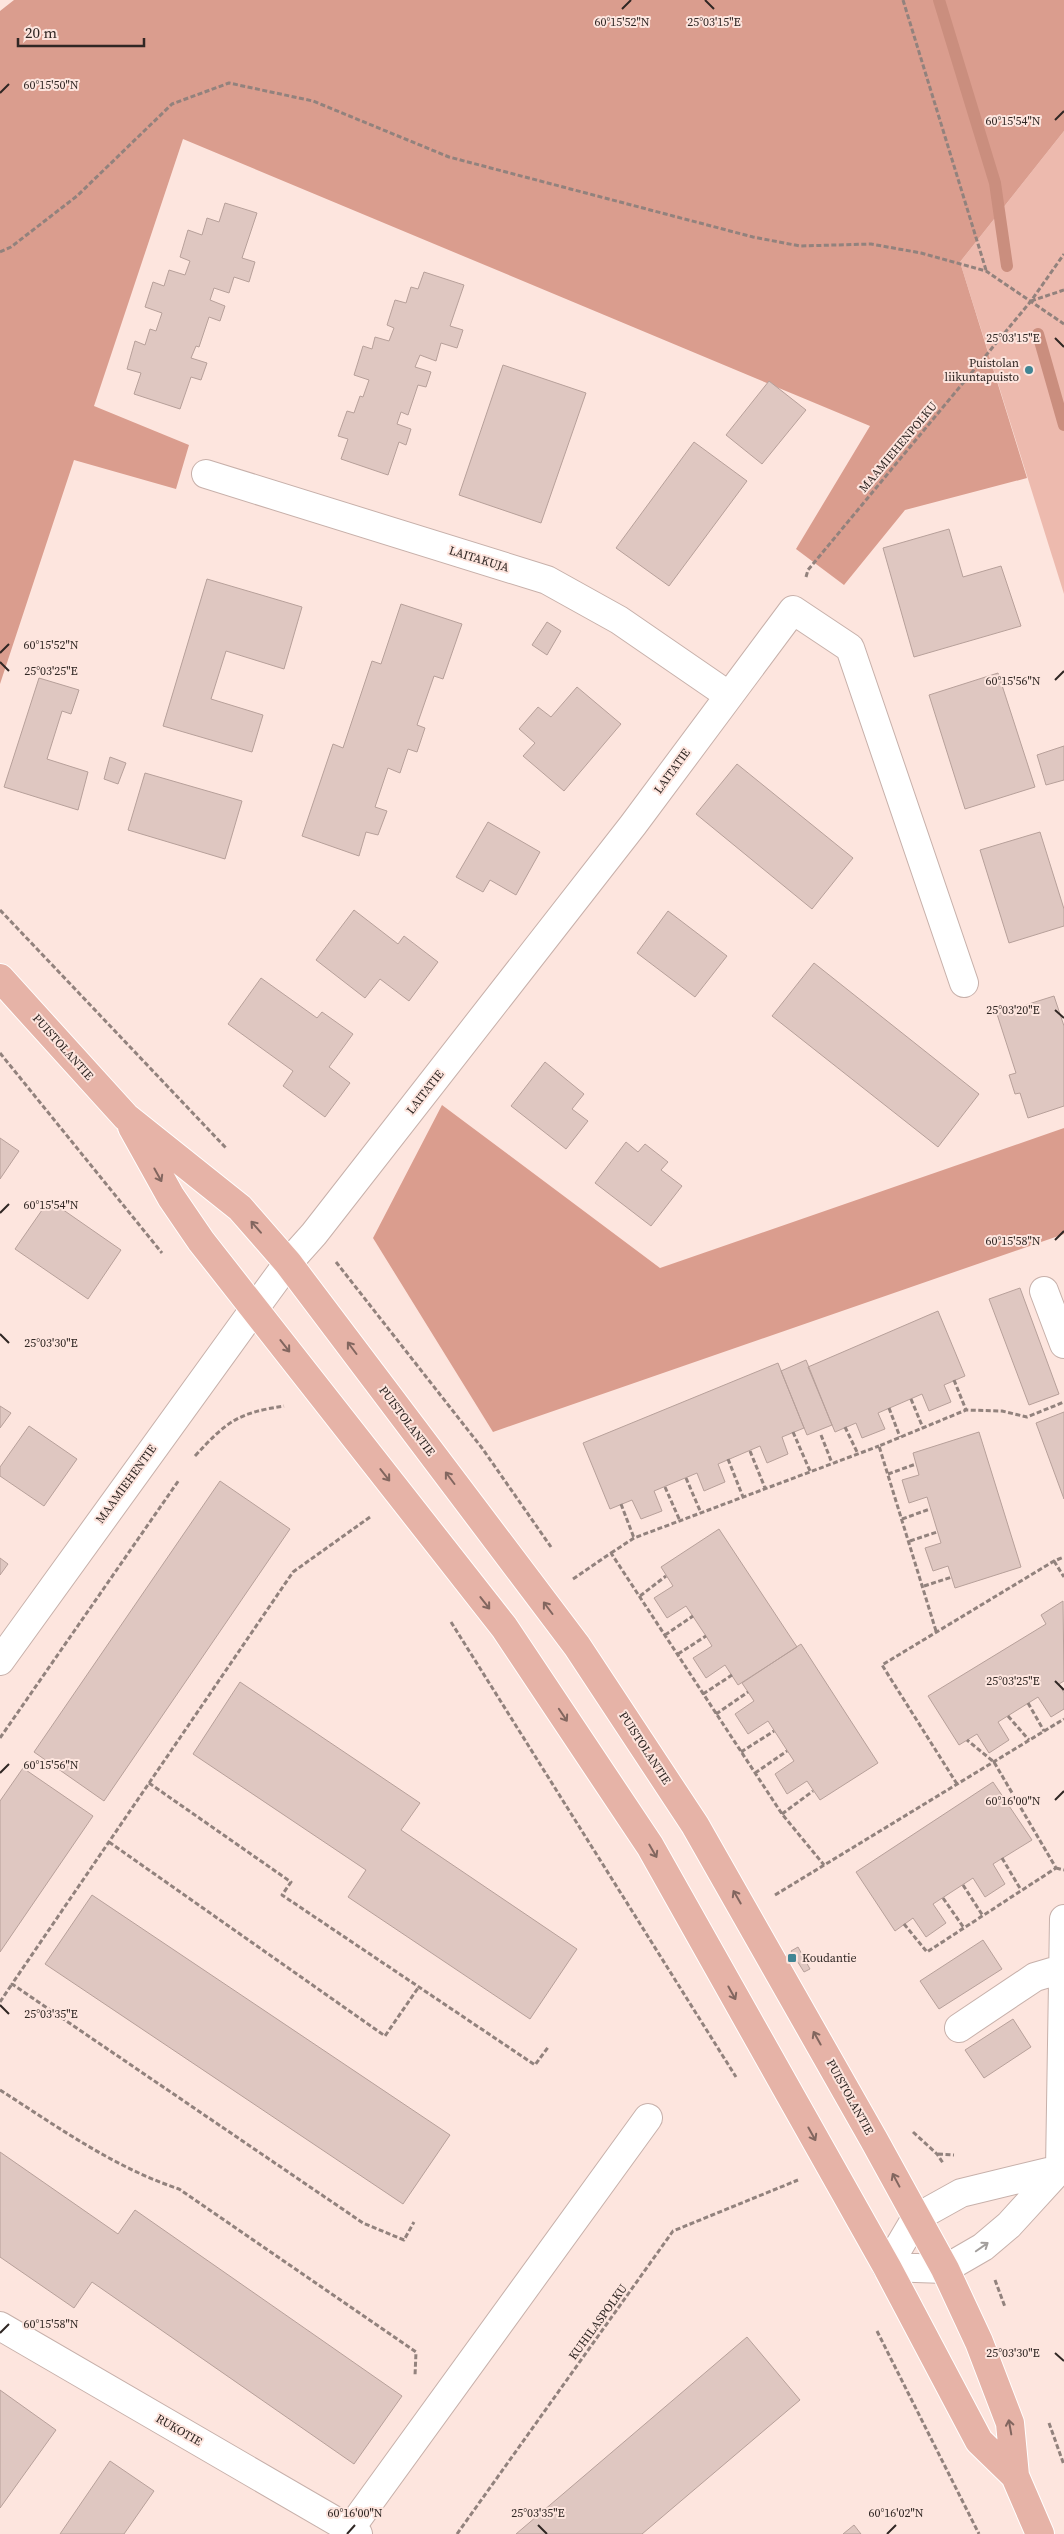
<svg xmlns="http://www.w3.org/2000/svg" width="1064" height="2534" viewBox="0 0 1064 2534" font-family="'Source Serif 4',serif">
  <style>
    .green { fill: #edbaae }
    .forest { fill: #da9d8e }
    .lines { fill: none; stroke-linecap: round; stroke-linejoin: round }
    .stream { stroke: #ca8e7e; stroke-width: 12 }
    .building { fill: #dfc7c1; stroke: #b7a09a }
    .minor-casing { stroke: #c7b0aa; stroke-width: 30 }
    .major-casing { stroke: #fff; stroke-width: 30 }
    .path { stroke: #92827d; stroke-width: 3; stroke-dasharray: 5 2.5; stroke-linecap: butt }
    .minor { stroke: #fff; stroke-width: 28 }
    .major { stroke: #e6b3a7; stroke-width: 28 }
    .oneway { stroke: #82665f }
    .oneway2 { stroke: #a29e9c }
    .ticks { fill: none; stroke: #302724; stroke-width: 2 }
    .poi-dot { fill: #418594; stroke: #fde5de; stroke-width: 2 }
    .labels { text-anchor: middle; dominant-baseline: central; stroke-width: 4; stroke-linejoin: round; paint-order: stroke }
    .poi-label { font-size: 12px; fill: #302724; stroke: #fde5de; text-anchor: end }
    .street-label { font-size: 12px; fill: #302724; stroke: #fde5de }
    .ticks-label { font-size: 12px; text-anchor: middle; fill: #302724; stroke: #fde5de; stroke-width: 4; stroke-linejoin: round; paint-order: stroke }
  </style>
  <rect width="100%" height="100%" fill="#fde5de"/>
  <path class="green" d="M1064,131v463l-104,-332z"/>
  <path class="forest" d="M14,0h1050v131l-104,131 67,216 -122,32 -61,75 -48,-36 74,-123 -687,-287 -89,267 95,39 -13,44 -102,-29 -74,224v-673z
    M442,1105l218,163 404,-140v106l-571,198 -120,-194z"/>
  <g class="lines">
    <path class="stream" d="M939,0l56,183 12,83
      M1038,334l26,91"/>
  </g>
  <path class="building" d="M225,203l32,10 -15,45 13,4 -6,20 -15,-5 -5,16 -15,-5 -4,12 15,6 -5,15 -11,-4 -10,30 -3,-1 -5,12 16,5 -6,17 -10,-3 -11,32 -46,-15 7,-21 -14,-4 8,-28 10,4 5,-16 6,2 6,-18 -17,-6 8,-25 11,4 5,-16 16,5 5,-14 -10,-4 8,-27 14,5 5,-17 12,4z
    M424,272l40,13 -14,41 13,4 -6,18 -16,-5 -5,18 -16,-6 -5,12 16,5 -5,15 -8,-2 -10,30 -7,-3 -4,12 14,5 -5,16 -7,-3 -11,33 -47,-16 7,-20 -10,-3 9,-25 7,2 6,-17 3,1 6,-17 -15,-5 9,-29 9,3 3,-12 14,4 5,-13 -7,-3 8,-25 11,3 5,-16 7,2z
    M503,365l83,28 -45,130 -82,-28z
    M769,381l37,29 -44,54 -36,-29z
    M694,442l53,39 -78,105 -53,-38z
    M949,529l14,48 38,-11 20,60 -107,31 -31,-109z
    M207,579l95,28 -18,62 -58,-18 -15,48 52,16 -11,37 -89,-26z
    M401,604l61,20 -19,55 -9,-3 -17,49 8,3 -8,24 -9,-3 -8,24 -12,-5 -13,39 12,4 -9,24 -12,-3 -7,24 -57,-20 31,-92 10,4 29,-87 9,3z
    M547,622l14,9 -14,24 -15,-10z
    M998,673l37,114 -70,22 -36,-114z
    M39,678l40,12 -8,24 -9,-3 -15,48 41,13 -10,38 -74,-23z
    M577,687l44,37 -57,67 -41,-35 12,-13 -16,-14 19,-22 13,10z
    M1064,746v34l-18,5 -9,-30z
    M110,757l16,6 -8,21 -14,-5z
    M737,764l116,94 -41,51 -116,-95z
    M145,773l97,28 -17,58 -97,-29z
    M488,822l52,30 -24,43 -26,-15 -7,12 -27,-15z
    M1040,832l24,77v17l-55,17 -29,-93z
    M354,910l44,34 6,-8 34,26 -29,39 -29,-22 -15,19 -49,-38z
    M668,911l59,45 -32,41 -58,-44z
    M814,963l165,131 -41,53 -166,-131z
    M261,978l56,40 5,-6 31,22 -24,33 21,16 -25,34 -42,-31 10,-15 -65,-47z
    M1054,996l10,30v80l-36,12 -8,-25 -5,1 -6,-19 7,-2 -19,-59z
    M545,1062l39,32 -12,15 16,12 -22,28 -55,-43z
    M0,1138l19,13 -19,28z
    M626,1142l12,10 7,-8 23,18 -7,8 21,16 -31,40 -56,-43z
    M49,1200l72,50 -33,49 -73,-50z
    M1020,1288l39,106 -30,11 -40,-106z
    M938,1311l27,65 -21,9 7,17 -22,9 -7,-17 -44,19 7,16 -23,9 -6,-15 -21,9 -27,-65z
    M806,1360l26,65 -25,10 -26,-64z
    M778,1363l26,65 -22,9 6,17 -21,9 -7,-17 -42,18 7,18 -21,9 -7,-18 -43,18 8,20 -21,8 -9,-19 -22,9 -27,-66z
    M0,1406l11,7 -11,15z
    M1064,1412v87l-28,-76z
    M29,1426l48,33 -33,47 -44,-30v-9z
    M979,1432l42,135 -66,21 -7,-22 -15,5 -8,-23 16,-5 -14,-46 -18,6 -7,-23 17,-5 -6,-22z
    M220,1481l70,48 -186,272 -70,-49z
    M719,1529l78,118 -59,38 -13,-20 -19,13 -13,-20 19,-12 -6,-10 -20,-30 -19,12 -13,-20 19,-12 -12,-19z
    M0,1558l8,6 -8,11z
    M1063,1601l1,80 -5,3 5,9v16l-13,8 -13,-20 -40,25 11,18 -20,13 -12,-19 -18,11 -31,-49 118,-72 -5,-9z
    M801,1644l77,119 -58,37 -13,-19 -20,13 -12,-20 19,-13 -26,-40 -20,13 -13,-20 19,-13 -12,-18z
    M240,1682l180,121 -19,27 176,119 -47,70 -182,-122 18,-27 -173,-116z
    M23,1768l70,48 -93,136v-151z
    M993,1782l39,58 -39,24 12,20 -20,13 -12,-19 -40,26 13,19 -20,14 -13,-19 -18,13 -39,-59z
    M92,1895l358,240 -47,69 -358,-240z
    M983,1940l19,29 -63,40 -19,-28z
    M798,1947l12,22 -6,3 -13,-21z
    M1013,2019l18,28 -47,31 -19,-28z
    M0,2152l118,82 17,-24 267,186 -48,68 -262,-182 -18,26 -74,-51z
    M747,2337l53,63 -158,134h-126z
    M0,2390l56,40 -56,78z
    M110,2461l44,30 -30,43h-64z
    M854,2525l7,9h-18z"/>
  <g class="lines">
    <defs>
      <path id="minor" d="M206,474l341,106 72,40 109,75
        M1044,1291l20,53
        M0,1661l255,-353 33,-45 26,-29 319,-409 160,-215 57,38 114,335
        M959,2028l76,-51 27,-8
        M1060,2169l-51,56 -26,22 -38,22 -58,-2 29,-49 45,-25 99,-24 4,-1
        M1060,2169l4,-250
        M0,2326l358,208
        M350,2529l298,-411"/>
      <path id="major" d="M0,978l126,139 114,91 48,55 289,383 118,179 179,315 71,129 34,73 31,81 5,53 25,58
        M132,1127l39,70 30,44 303,386 146,219 237,421 92,174 36,35"/>
    </defs>
    <use href="#minor" class="minor-casing"/>
    <use href="#major" class="major-casing"/>
    <path class="path" d="M903,0l83,270
      M0,252l11,-5 66,-51 95,-92 57,-21 84,18 136,56 304,80 47,9 71,-2 50,9 65,18 78,53
      M1031,301l33,-11
      M806,577l2,-7 223,-269 33,-47
      M0,910l226,238
      M0,1053l162,200
      M336,1262l146,186 69,99
      M954,1380l12,30
      M911,1399l12,29
      M889,1408l11,29
      M845,1427l13,27
      M793,1432l17,39
      M821,1435l11,28
      M750,1451l15,37
      M195,1456c32,-35 43,-43 89,-50
      M728,1459l15,38
      M888,1474l28,-10
      M686,1478l15,35
      M665,1487l15,34
      M621,1504l13,34
      M370,1517l-77,55 -281,412 351,239 41,17 10,-18
      M902,1519l28,-10
      M910,1541l27,-9
      M611,1553l23,-15 245,-92
      M1054,1561l10,16
      M573,1579l38,-26 171,261 42,51
      M924,1586l28,-9
      M640,1596l26,-20
      M451,1622l285,455
      M936,1631l-57,-185 87,-36 36,1 25,6 37,-15
      M665,1635l28,-19
      M678,1654l28,-18
      M703,1694l29,-19
      M1028,1703l16,28
      M716,1714l32,-22
      M1008,1716l21,24
      M0,1738l179,-258
      M741,1752l33,-21
      M755,1773l32,-22
      M149,1783l142,99 -9,13 253,170 14,-19
      M957,1784l-75,-119 172,-104 10,-4
      M782,1814l31,-23
      M109,1842l276,194 33,-48
      M1002,1858l19,32
      M1056,1868l8,2
      M963,1885l20,31
      M775,1895l289,-176
      M943,1898l21,30
      M904,1924l23,28 129,-84 -62,-106 -27,-22
      M0,2002l12,-18
      M0,2090c58,37 113,77 179,99l237,163 -1,24
      M913,2132l24,22 6,9
      M938,2154l16,1
      M995,2280l10,27
      M877,2331l102,203
      M1049,2423l15,42
      M457,2534l216,-303 125,-51"/>
    <use href="#minor" class="minor"/>
    <use href="#major" class="major"/>
  </g>
  <defs><path id="oneway-shaft" d="M-6 0H5M1.5-3L5.5 0L1.5 3" fill="none" stroke-width="1.6" stroke-linecap="round" stroke-linejoin="round" transform="scale(1.25)"/></defs>
  <g class="oneway">
    <use href="#oneway-shaft" transform="translate(158 1175) rotate(61)"/>
    <use href="#oneway-shaft" transform="translate(256 1227) rotate(-131)"/>
    <use href="#oneway-shaft" transform="translate(285 1346) rotate(52)"/>
    <use href="#oneway-shaft" transform="translate(352 1348) rotate(-127)"/>
    <use href="#oneway-shaft" transform="translate(385 1475) rotate(52)"/>
    <use href="#oneway-shaft" transform="translate(450 1478) rotate(-127)"/>
    <use href="#oneway-shaft" transform="translate(485 1603) rotate(52)"/>
    <use href="#oneway-shaft" transform="translate(548 1608) rotate(-127)"/>
    <use href="#oneway-shaft" transform="translate(563 1715) rotate(56)"/>
    <use href="#oneway-shaft" transform="translate(653 1851) rotate(60)"/>
    <use href="#oneway-shaft" transform="translate(737 1897) rotate(-120)"/>
    <use href="#oneway-shaft" transform="translate(732 1993) rotate(61)"/>
    <use href="#oneway-shaft" transform="translate(817 2038) rotate(-119)"/>
    <use href="#oneway-shaft" transform="translate(812 2134) rotate(61)"/>
    <use href="#oneway-shaft" transform="translate(896 2180) rotate(-118)"/>
    <use href="#oneway-shaft" transform="translate(1010 2427) rotate(-100)"/>
  </g>
  <use class="oneway2" href="#oneway-shaft" transform="translate(982 2247) rotate(-35)"/>
  <path class="ticks" d="M705,0l9,9M622,9l9,-9M0,93l9,-9M1055,120l9,-9M1055,338l9,9M0,653l9,-9M0,662l9,9M1055,680l9,-9M1055,1010l9,8M0,1213l9,-9M1055,1240l9,-9M0,1334l9,9M1055,1681l9,9M0,1773l9,-9M1055,1800l9,-9M0,2005l9,9M0,2333l9,-9M1055,2353l9,8M538,2525l9,9M347,2534l8,-9M887,2534l9,-9"/>
  <g class="poi-dot">
    <circle cx="1029" cy="370" r="5"/>
    <rect x="787" y="1953" width="10" height="10" rx="2.5"/>
  </g>
  <g class="labels">
    <g class="poi-label">
      <text x="1019" y="363">Puistolan<tspan x="1019" dy="14">liikuntapuisto</tspan></text>
      <text x="802" y="1958" text-anchor="start">Koudantie</text>
    </g>
    <g class="street-label">
      <text transform="translate(898 447) rotate(-50)">MAAMIEHENPOLKU</text>
      <text transform="translate(479 559) rotate(17)">LAITAKUJA</text>
      <text transform="translate(672 771) rotate(-54)">LAITATIE</text>
      <text transform="translate(63 1047) rotate(48)">PUISTOLANTIE</text>
      <text transform="translate(425 1092) rotate(-52)">LAITATIE</text>
      <text transform="translate(407 1421) rotate(53)">PUISTOLANTIE</text>
      <text transform="translate(126 1484) rotate(-54)">MAAMIEHENTIE</text>
      <text transform="translate(645 1748) rotate(57)">PUISTOLANTIE</text>
      <text transform="translate(850 2097) rotate(61)">PUISTOLANTIE</text>
      <text transform="translate(598 2322) rotate(-54)">KUHILASPOLKU</text>
      <text transform="translate(179 2430) rotate(30)">RUKOTIE</text>
    </g>
  </g>
  <g class="ticks-label">
    <text x="714" y="26">25°03'15"E</text>
    <text x="622" y="26">60°15'52"N</text>
    <text x="51" y="89">60°15'50"N</text>
    <text x="1013" y="125">60°15'54"N</text>
    <text x="1013" y="342">25°03'15"E</text>
    <text x="51" y="649">60°15'52"N</text>
    <text x="51" y="675">25°03'25"E</text>
    <text x="1013" y="685">60°15'56"N</text>
    <text x="1013" y="1014">25°03'20"E</text>
    <text x="51" y="1209">60°15'54"N</text>
    <text x="1013" y="1245">60°15'58"N</text>
    <text x="51" y="1347">25°03'30"E</text>
    <text x="1013" y="1685">25°03'25"E</text>
    <text x="51" y="1769">60°15'56"N</text>
    <text x="1013" y="1805">60°16'00"N</text>
    <text x="51" y="2018">25°03'35"E</text>
    <text x="51" y="2328">60°15'58"N</text>
    <text x="1013" y="2357">25°03'30"E</text>
    <text x="355" y="2517">60°16'00"N</text>
    <text x="896" y="2517">60°16'02"N</text>
    <text x="538" y="2517">25°03'35"E</text>
  </g>
  <path d="M18 38v8h126v-8" fill="none" stroke="#302724" stroke-width="2.5"/>
  <text x="25" y="38" font-size="15" fill="#302724" stroke="#fde5de" stroke-width="4" paint-order="stroke">20 m</text>
</svg>
